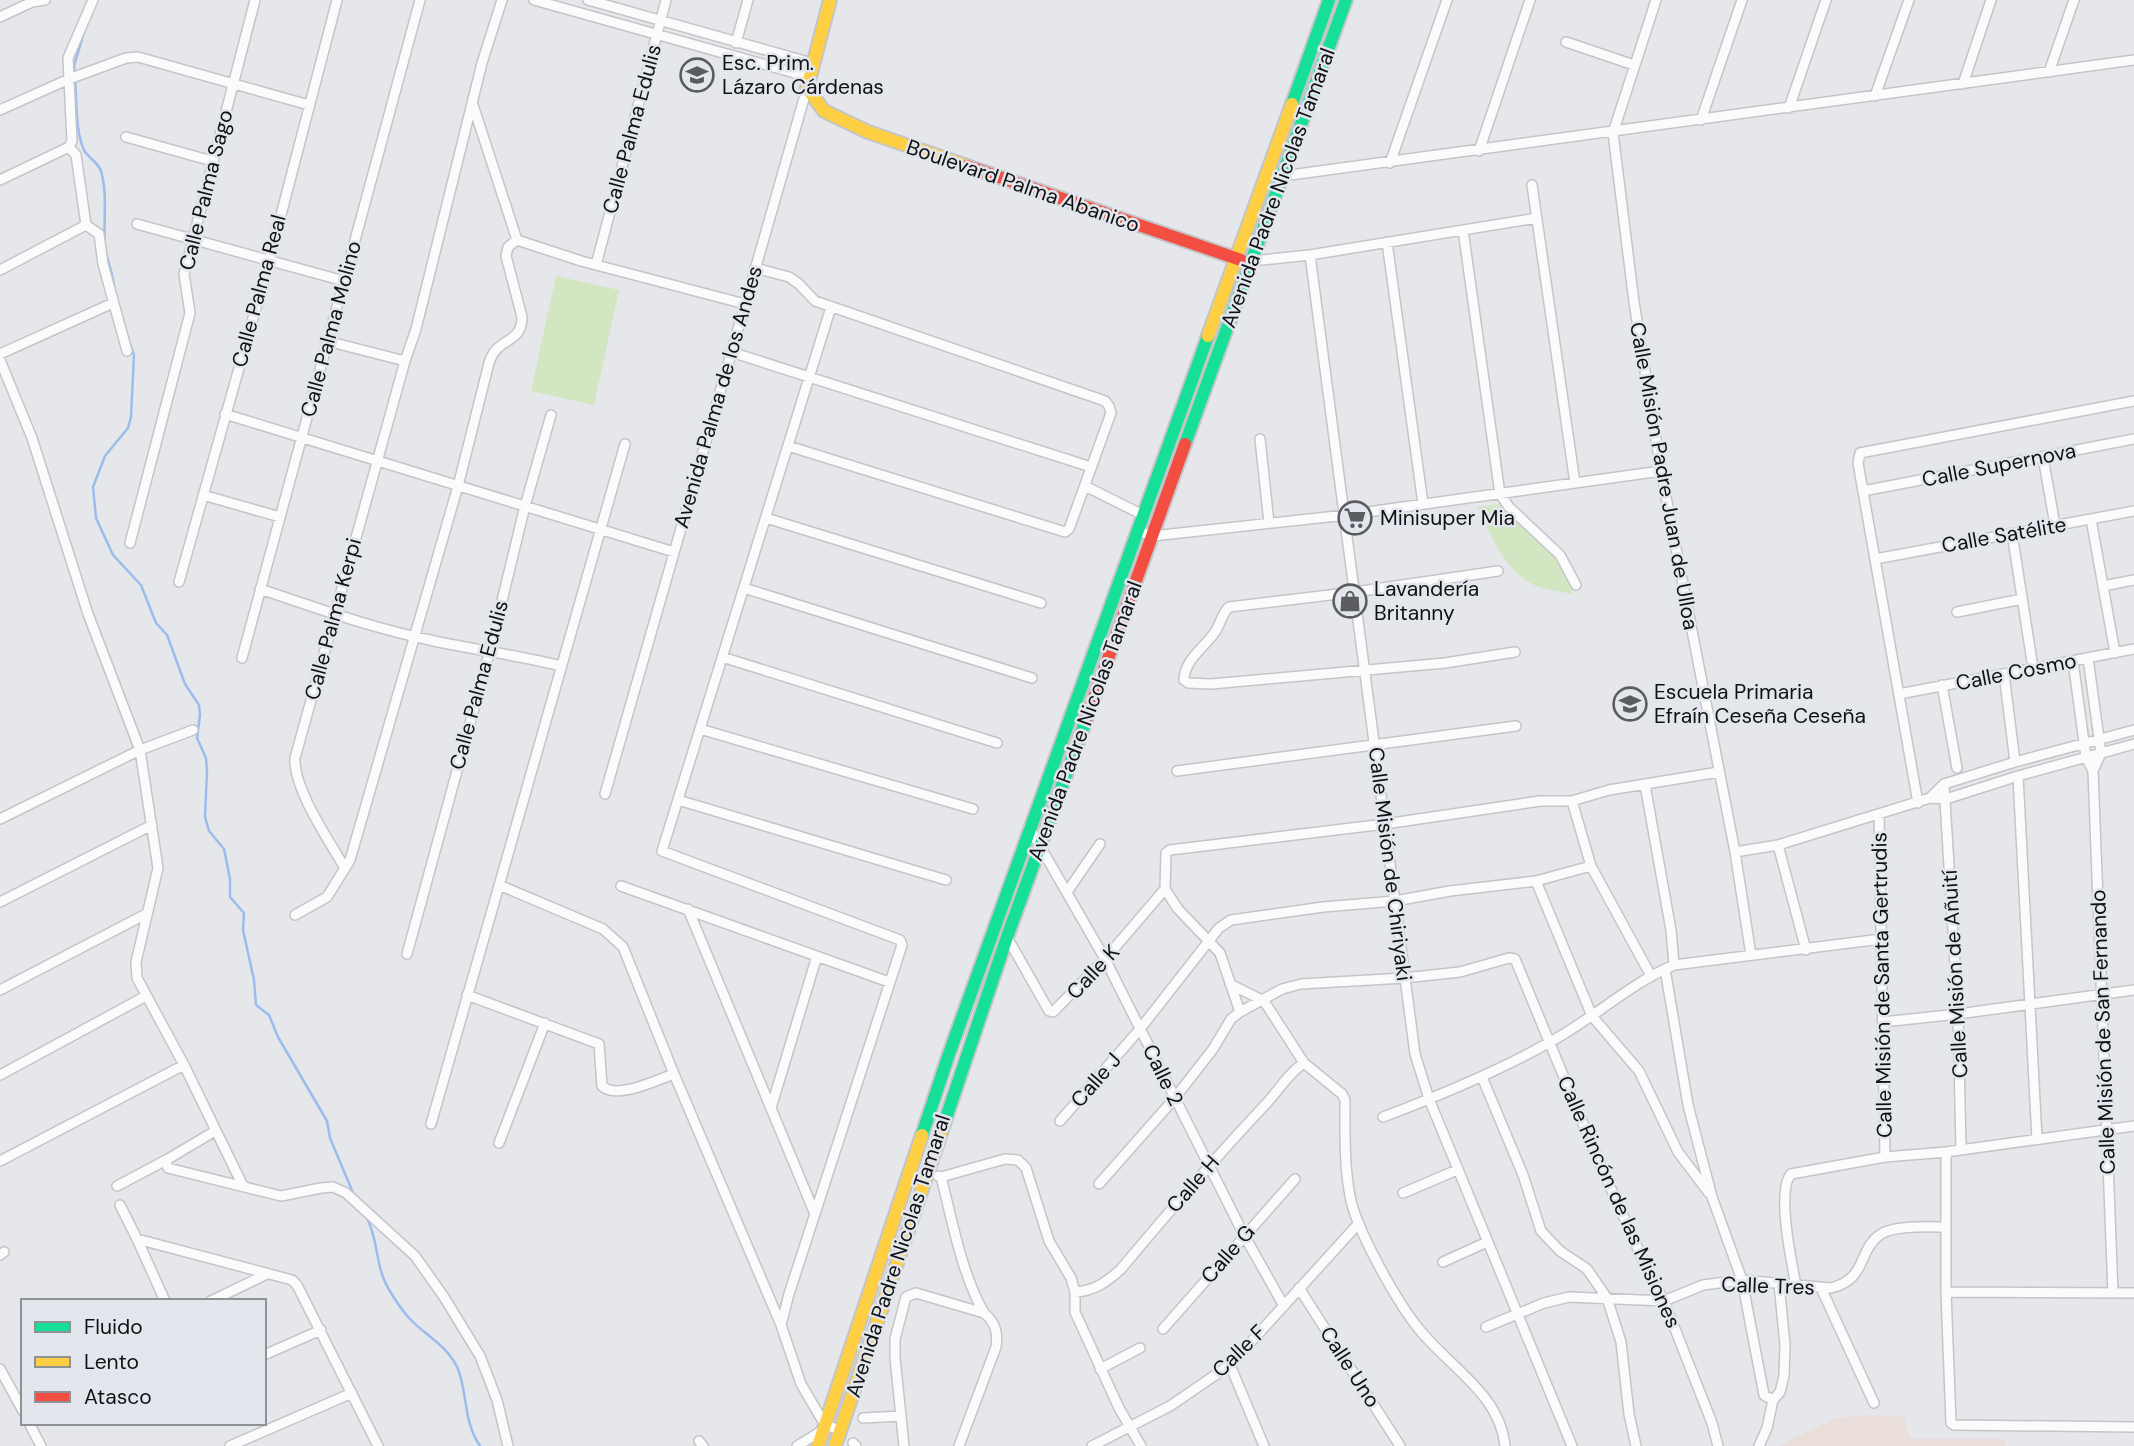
<svg xmlns="http://www.w3.org/2000/svg" width="2134" height="1446" viewBox="0 0 2134 1446" font-family="'DM Sans',sans-serif">
  <style>
    .industrial { fill: #eadeda }
    .green { fill: #d2e6c1 }
    .lines { fill: none; stroke-linecap: round; stroke-linejoin: round }
    .stream { stroke: #9cbced; stroke-width: 2.5 }
    .street-casing { stroke: #c4c5c9; stroke-width: 12 }
    .fast-casing { stroke: #c4c5c9; stroke-width: 16 }
    .slow-casing { stroke: #c4c5c9; stroke-width: 16 }
    .jam-casing { stroke: #c4c5c9; stroke-width: 16 }
    .street { stroke: #fbfbfc; stroke-width: 9 }
    .fast { stroke: #16e098; stroke-width: 12 }
    .slow { stroke: #ffcf43; stroke-width: 12 }
    .jam { stroke: #f24e42; stroke-width: 12 }
    .labels { text-anchor: middle; dominant-baseline: central; stroke-width: 5; stroke-linejoin: round; paint-order: stroke }
    .poi-label { font-size: 21px; fill: #0f1113; stroke: #e3e6ed; text-anchor: start }
    .street-label { font-size: 21px; fill: #0f1113; stroke: #e3e6ed }
  </style>
  <rect width="100%" height="100%" fill="#e5e7eb"/>
  <path class="industrial" d="M1867,1415l39,2v12l5,10h94v7h-225l11,-7 46,-21z"/>
  <path class="green" d="M556,276l63,14 -25,115 -63,-14z
    M1500,504l57,54 11,16 5,20c-13,-3 -32,-4 -43,-11 -27,-16 -40,-50 -53,-76z"/>
  <g class="lines">
    <path class="stream" d="M75,74l-1,-8 11,-37
      M75,80c2,22 0,50 9,70 4,8 14,12 17,21 7,24 2,51 4,76 2,15 9,27 9,42
      M128,339l6,16 -3,62 -3,11 -23,28 -12,31 3,31 17,37 28,30 15,38 11,12 18,49 14,21 1,10 -3,23 9,20 1,14 -2,45 4,14 15,18 6,30v18l14,16 -1,17 11,50 2,25 13,10 9,22 49,84 3,17 24,57
      M366,1216c13,24 9,50 22,72 6,10 13,22 22,31 16,17 38,27 48,50 10,26 5,52 22,77"/>
    <defs>
      <path id="street" d="M534,0l275,77
        M588,0l224,63
        M1656,0l-43,133 21,169 27,169 74,381 16,103
        M0,17l32,-15 13,-2
        M1566,42l68,23
        M736,43l12,-43
        M2049,72l25,-72
        M1963,84l28,-84
        M1875,96l34,-96
        M473,105l44,135
        M1789,108l37,-108
        M0,110l69,-31 57,-21 12,-1 171,48
        M1701,120l41,-120
        M126,137l86,24
        M69,147l3,-6 -4,-83 25,-58
        M69,147l7,8 10,70
        M1479,151l51,-151
        M1390,163l57,-163
        M1283,176l851,-116
        M0,180l69,-33
        M1532,185l43,298
        M137,224l207,57
        M86,225l13,9 4,30 24,87
        M1463,230l37,264 9,13 51,48 16,30
        M517,240l64,21 164,43
        M1387,242l36,262
        M1310,255l105,799 14,45 143,347
        M1252,261l58,-6 227,-37
        M596,265l70,-265
        M755,268l34,9 10,7 16,17 290,100 4,5 2,7 -42,116 -4,3 -277,-86
        M0,270l86,-45
        M327,341l78,20
        M731,352l360,115
        M0,354l113,-51
        M0,360l32,78 56,176 52,136 18,118 -22,94 1,16 47,87 59,121
        M225,414l449,138
        M1260,439l9,84
        M2043,457l12,68
        M1085,486l58,29
        M1863,491l271,-52
        M203,495l77,22
        M766,518l275,85
        M2091,519l24,134
        M1138,531l15,5 193,-21 315,-44
        M2012,533l21,135
        M130,543l60,-230 -6,-39 71,-274
        M1875,559l259,-48
        M1498,571l-143,21 -126,15c-7,6 -8,16 -14,25 -10,15 -31,28 -31,48l4,3 23,1 234,-21 70,-11
        M179,582l90,-321 68,-261
        M2103,586l31,-6
        M744,588l288,90
        M260,589c57,19 112,39 170,51 44,10 88,15 131,26
        M1957,612l65,-13
        M722,657l275,86
        M242,658l178,-658
        M2088,658l13,95 -8,18
        M2073,661l13,96 7,14 20,522
        M2004,674l11,88
        M1942,685l15,83
        M1899,694l235,-45
        M700,729l273,80
        M1177,771l339,-45
        M2018,776l19,363
        M1944,784l14,230 3,135
        M1645,785l26,145 3,35
        M605,794l202,-706
        M1930,798l14,-14 71,-22 119,-32
        M678,800l268,80
        M1572,801l19,65 60,110
        M1918,803l-60,-340 2,-10 274,-52
        M1879,814l6,343
        M0,819l140,-69 53,-20
        M1029,827l76,132 139,276 40,71
        M1778,845l28,105
        M1735,852l43,-7 152,-47 16,1 72,-23 116,-32
        M345,868c-16,-27 -52,-80 -50,-110l110,-397 11,-32 66,-266 20,-63
        M1536,881l56,135 47,55 39,81 31,41
        M499,885l104,44 20,18 51,127 107,251 20,59 24,41 15,5
        M621,886l268,96
        M1165,889l13,20 42,44 20,59
        M1067,892l33,-48
        M0,902l152,-77
        M688,909l127,305
        M295,915l32,-18 23,-37 108,-374 31,-123c8,-27 33,-18 33,-46l-16,-61 2,-9 9,-7
        M1007,937l42,74 4,1 52,-53 60,-70 1,-36 4,-3 215,-26 155,-23h32l37,-11 110,-18
        M407,954l83,-304 35,-144 26,-91
        M1665,969l23,136 24,92 30,83 22,115 9,5
        M1230,984l34,17 40,62 38,31 3,6c0,32 -1,64 5,96 5,31 45,102 65,128 29,40 85,68 90,122
        M0,990l146,-76
        M467,995l132,49 3,42c15,14 54,-6 72,-12
        M1883,1022l75,-8 176,-24
        M0,1075l146,-79
        M1482,1077l41,98 18,56 19,20 27,18 20,29 14,44 8,72 7,32
        M771,1108l46,-152
        M1383,1117c58,-22 114,-45 167,-75 43,-23 79,-58 124,-77l207,-26
        M1060,1121l80,-92 79,-101 12,-8 92,-13 72,-6 55,-10 86,-10 55,-15
        M431,1124l194,-680
        M215,1131l-47,28 -2,4 2,5 113,28 40,-8 12,-1 13,6 69,63 29,41 36,59 17,44 11,46
        M499,1143l46,-120
        M1946,1152v140l5,131 3,2 180,2
        M0,1161l184,-96
        M938,1176l3,1c12,46 20,95 43,136
        M941,1177l64,-18 13,1 8,8 23,73 22,37 4,14v20l44,96 22,38
        M1099,1184l75,-85 39,-50 18,-30 9,-7 42,-23 19,-5 103,-6 56,-6 49,-14 6,1 84,203 52,116 13,23 48,122 6,23
        M117,1186l51,-27
        M1403,1193l54,-23
        M120,1205l17,34
        M0,1255l4,-3
        M1443,1262l44,-20
        M1796,1286c-4,-23 -20,-95 -5,-112l94,-17 61,-5 188,-26
        M1299,1288l101,158
        M1821,1288l53,115
        M1075,1292c19,-1 32,-10 46,-23 46,-55 93,-110 143,-163 14,-14 23,-32 40,-43
        M1946,1292l188,1
        M165,1301l-28,-62 155,41 5,5 81,161
        M211,1301l56,-27
        M781,1325l8,-31 113,-349 -2,-5 -238,-89 169,-544
        M1486,1327l58,-24 25,-6 95,4 39,-16 39,-5 89,8c37,-9 26,-38 50,-54 14,-9 48,-7 65,-7
        M1163,1329l132,-150
        M264,1355l57,-25
        M1230,1365l34,81
        M0,1369l23,42
        M1100,1369l40,-21
        M863,1418l38,-2
        M29,1423l12,23
        M699,1441l4,5
        M853,1443l3,3
        M230,1446l122,-53
        M797,1446l26,-16
        M904,1446l-9,-88v-19l11,-42 10,-4 68,20c12,10 14,20 12,34l-37,99
        M1092,1446l78,-40 60,-41 129,-142
        M1759,1446l8,-18 6,-28 7,-8 4,-16 1,-31 -6,-61"/>
      <path id="fast" d="M1292,104l37,-104
        M1185,444l161,-444
        M942,1130l65,-193 79,-217
        M922,1135l27,-81 259,-718"/>
      <path id="slow" d="M830,0l-23,88 17,23 44,21 99,34
        M1208,336l84,-232
        M818,1446l104,-311
        M835,1446l107,-316"/>
      <path id="jam" d="M967,166l274,94
        M1086,720l99,-276"/>
    </defs>
    <use href="#street" class="street-casing"/>
    <use href="#fast" class="fast-casing"/>
    <use href="#slow" class="slow-casing"/>
    <use href="#jam" class="jam-casing"/>
    <use href="#street" class="street"/>
    <use href="#fast" class="fast"/>
    <use href="#slow" class="slow"/>
    <use href="#jam" class="jam"/>
  </g>
  <defs>
    <symbol id="school-ring" viewBox="-11 -11 22 22"><circle r="9.5" fill="#e3e6ed" stroke="#5a5c5f" stroke-width="1.5"/><path d="M0-5L7-2L0 1L-7-2ZM-4 1L0 2.5L4 1V4Q0 6-4 4Z" fill="#5a5c5f"/></symbol>
    <symbol id="supermarket-ring" viewBox="-11 -11 22 22"><circle r="9.5" fill="#e3e6ed" stroke="#5a5c5f" stroke-width="1.5"/><path d="M-6-5.5h2.5l.6 2H6L4.5 2H-2.5L-4.4-4H-6ZM-1.5 3.2a1.3 1.3 0 1 0 .1 0ZM3 3.2a1.3 1.3 0 1 0 .1 0Z" fill="#5a5c5f"/></symbol>
    <symbol id="shop-ring" viewBox="-11 -11 22 22"><circle r="9.5" fill="#e3e6ed" stroke="#5a5c5f" stroke-width="1.5"/><path d="M-5-2.5h2.3a2.7 3.5 0 0 1 5.4 0H5L5.5 6h-11ZM-1.5-2.5h3a1.5 2.3 0 0 0-3 0Z" fill="#5a5c5f"/></symbol>
  </defs>
  <g fill-rule="evenodd">
    <use href="#school-ring" x="678" y="56" width="38" height="38"/>
    <use href="#supermarket-ring" x="1336" y="499" width="38" height="38"/>
    <use href="#shop-ring" x="1331" y="582" width="38" height="38"/>
    <use href="#school-ring" x="1611" y="685" width="38" height="38"/>
  </g>
  <g class="labels">
    <g class="poi-label">
      <text x="722" y="63">Esc. Prim.<tspan x="722" dy="24">Lázaro Cárdenas</tspan></text>
      <text x="1380" y="518">Minisuper Mia</text>
      <text x="1374" y="589">Lavandería<tspan x="1374" dy="24">Britanny</tspan></text>
      <text x="1654" y="692">Escuela Primaria<tspan x="1654" dy="24">Efraín Ceseña Ceseña</tspan></text>
    </g>
    <g class="street-label">
      <text transform="translate(632 129) rotate(-75)">Calle Palma Edulis</text>
      <text transform="translate(1023 186) rotate(19)">Boulevard Palma Abanico</text>
      <text transform="translate(1278 188) rotate(-70)">Avenida Padre Nicolas Tamaral</text>
      <text transform="translate(206 190) rotate(-76)">Calle Palma Sago</text>
      <text transform="translate(259 291) rotate(-75)">Calle Palma Real</text>
      <text transform="translate(331 329) rotate(-75)">Calle Palma Molino</text>
      <text transform="translate(718 397) rotate(-74)">Avenida Palma de los Andes</text>
      <text transform="translate(1999 465) rotate(-11)">Calle Supernova</text>
      <text transform="translate(1664 476) rotate(80)">Calle Misión Padre Juan de Ulloa</text>
      <text transform="translate(2004 535) rotate(-10)">Calle Satélite</text>
      <text transform="translate(333 619) rotate(-75)">Calle Palma Kerpi</text>
      <text transform="translate(2016 672) rotate(-11)">Calle Cosmo</text>
      <text transform="translate(479 685) rotate(-75)">Calle Palma Edulis</text>
      <text transform="translate(1085 721) rotate(-70)">Avenida Padre Nicolas Tamaral</text>
      <text transform="translate(1390 864) rotate(83)">Calle Misión de Chiriyaki</text>
      <text transform="translate(1093 972) rotate(-47)">Calle K</text>
      <text transform="translate(1955 974) rotate(-93)">Calle Misión de Añuití</text>
      <text transform="translate(1882 985) rotate(-91)">Calle Misión de Santa Gertrudis</text>
      <text transform="translate(2103 1032) rotate(-92)">Calle Misión de San Fernando</text>
      <text transform="translate(1163 1075) rotate(64)">Calle 2</text>
      <text transform="translate(1096 1080) rotate(-49)">Calle J</text>
      <text transform="translate(1193 1184) rotate(-49)">Calle H</text>
      <text transform="translate(1619 1202) rotate(66)">Calle Rincón de las Misiones</text>
      <text transform="translate(1228 1254) rotate(-49)">Calle G</text>
      <text transform="translate(898 1256) rotate(-72)">Avenida Padre Nicolas Tamaral</text>
      <text transform="translate(1768 1286) rotate(2)">Calle Tres</text>
      <text transform="translate(1239 1351) rotate(-44)">Calle F</text>
      <text transform="translate(1350 1367) rotate(57)">Calle Uno</text>
    </g>
  </g>
  <rect x="21" y="1299" width="245" height="126" fill="#e3e6ed" stroke="#8e9196" stroke-width="2"/>
  <rect x="35" y="1322" width="35" height="10" fill="#16e098" stroke="#8e9196" stroke-width="2"/>
  <text x="84" y="1334" font-size="21" fill="#0f1113">Fluido</text>
  <rect x="35" y="1357" width="35" height="10" fill="#ffcf43" stroke="#8e9196" stroke-width="2"/>
  <text x="84" y="1369" font-size="21" fill="#0f1113">Lento</text>
  <rect x="35" y="1392" width="35" height="10" fill="#f24e42" stroke="#8e9196" stroke-width="2"/>
  <text x="84" y="1404" font-size="21" fill="#0f1113">Atasco</text>
</svg>
